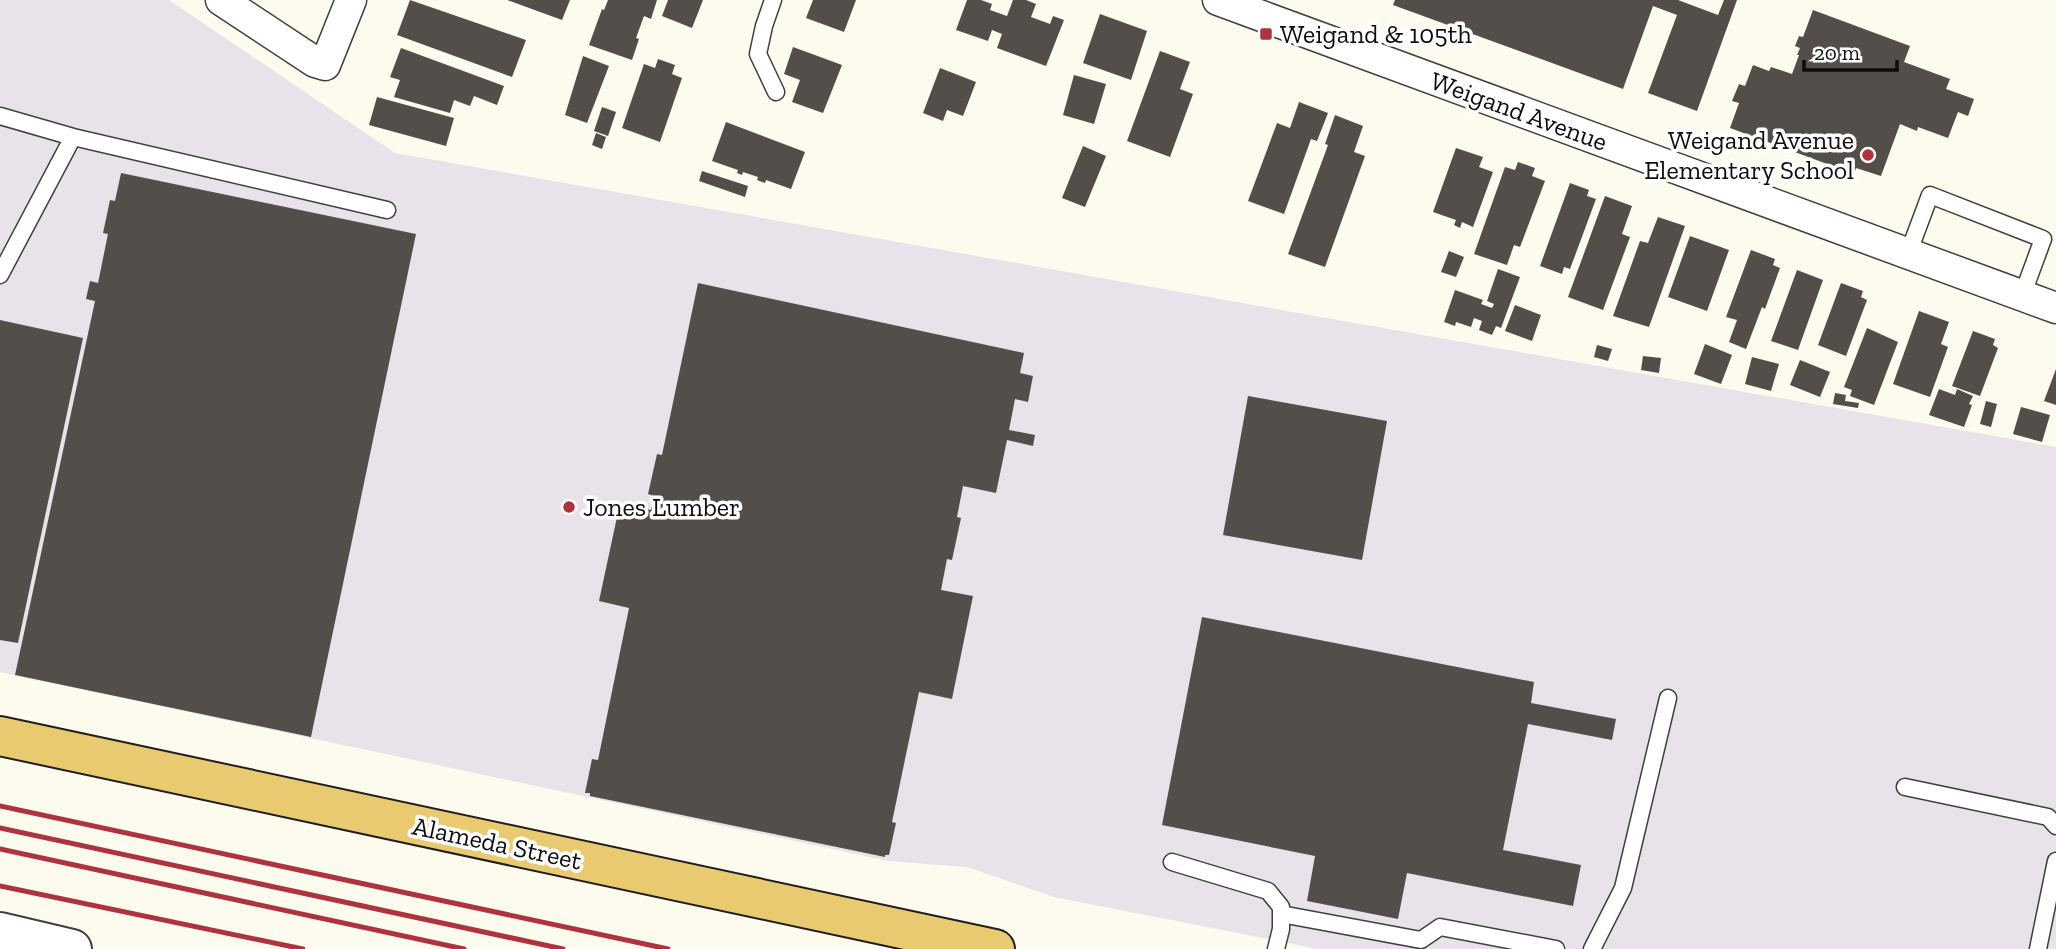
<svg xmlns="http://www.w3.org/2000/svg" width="2056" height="949" viewBox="0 0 2056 949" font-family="'Zilla Slab',serif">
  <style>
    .industrial { fill: #e9e2ea }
    .building { fill: #544e4a }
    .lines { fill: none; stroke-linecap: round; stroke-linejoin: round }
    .service-casing { stroke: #404040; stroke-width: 19 }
    .minor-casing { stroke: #404040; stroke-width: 33 }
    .tertiary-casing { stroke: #404040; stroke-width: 42 }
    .primary-casing { stroke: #1e1e1e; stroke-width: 42 }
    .service { stroke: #fff; stroke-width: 16 }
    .minor { stroke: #fff; stroke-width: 30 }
    .tertiary { stroke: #fff; stroke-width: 38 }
    .primary { stroke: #eaca71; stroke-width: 38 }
    .rail { stroke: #ae333c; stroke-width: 5 }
    .poi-dot { fill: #ae333c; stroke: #fff; stroke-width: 2.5 }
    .labels { text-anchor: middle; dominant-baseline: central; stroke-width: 7; stroke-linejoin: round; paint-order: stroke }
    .poi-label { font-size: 26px; fill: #0d0d0d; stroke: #fff; text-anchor: start }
    .street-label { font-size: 26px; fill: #0d0d0d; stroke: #fff }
  </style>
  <rect width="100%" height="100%" fill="#fdfaee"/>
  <path class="industrial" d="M0,0h169l226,153 1661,294v502h-737l-265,-52 -87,-30 -78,-6 -889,-189z"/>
  <path class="building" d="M410,0l116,40 -14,37 -115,-42z
    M507,0h63l-8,20z
    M608,0h49l-6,19 -7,-3 -8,22 3,1 -7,21 -43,-15 13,-36 2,1z
    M668,0h35l-11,28 -30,-12z
    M813,0h43l-12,32 -38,-14z
    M967,0h14l11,4 -2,6 17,6 6,-16h13l10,4 -5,13 19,7 3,-8 11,4 -18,46 -49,-18 5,-14 -10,-4 -4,11 -32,-11z
    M1395,0h283l40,15 6,-15h13l-40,111 -49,-18 29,-78 -24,-9 -30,83 -230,-84z
    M1813,10l97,36 -6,16 46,17 -4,10 28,10 -6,17 -10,-4 -10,26 -30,-11 -1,4 -17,-7 -19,52 -25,-8 -2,6 -124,-46 9,-25 -7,-2 7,-17 6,2 8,-21 16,6 2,-4 21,7 7,-19h-2l3,-7 -5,-2 4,-10 4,1z
    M1100,14l47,17 -16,49 -48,-17z
    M793,47l49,18 -19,48 -31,-11 8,-22 -16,-6z
    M401,48l103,38 -7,19 -23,-9 -4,10 -16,-6 -4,13 -56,-16 6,-17 -10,-3z
    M1160,51l30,11 -10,27 13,5 -23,63 -43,-16z
    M583,56l26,10 -22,57 -22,-8z
    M658,59l17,6 -3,9 10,4 -22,64 -38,-14 22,-64 11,4z
    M940,68l36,14 -13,34 -16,-6 -4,11 -20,-8z
    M1074,75l32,9 -12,40 -31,-9z
    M377,97l77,21 -8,28 -77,-21z
    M1299,102l29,11 -11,28 -6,-2 -27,75 -36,-13 29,-78 13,5z
    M602,107l14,5 -8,24 -14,-5z
    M1335,115l28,11 -9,26 11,4 -40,111 -37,-13 40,-109 -3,-1z
    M726,122l79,30 -14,37 -25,-9 -1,3 -8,-3 1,-3 -15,-5 -1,3 -5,-2 1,-3 -26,-9z
    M596,133l10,4 -4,12 -10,-4z
    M1083,146l23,10 -21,51 -23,-9z
    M1456,148l27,9 -4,10 14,5 -20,55 -11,-5 -2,6 -6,-3 2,-5 -23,-8z
    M1518,162l17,6 -3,8 13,5 -25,66 -6,-2 -7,20 -33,-11 31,-87 10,3z
    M702,171l46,15 -3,11 -46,-16z
    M121,173l295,61 -105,503 -296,-62 80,-374 -9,-2 4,-18 8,2 10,-49 -5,-1 7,-33 5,1z
    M1570,183l19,7 -2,6 9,3 -26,70 -6,-2 -2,7 -22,-8z
    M1605,196l27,10 -10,28 8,3 -27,73 -35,-13z
    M1658,217l27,9 -36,101 -36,-11 27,-75 8,2z
    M1690,236l39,14 -22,61 -39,-14z
    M1751,250l24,9 -2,6 7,3 -15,41 -3,-2 -16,42 -17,-7 8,-22 -11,-3z
    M1449,251l15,6 -8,20 -15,-5z
    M1498,269l22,8 -19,51 -5,-2 -4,9 -13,-5 3,-9 -8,-3 -3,9 -15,-5 -1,4 -11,-4 11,-32 28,10 -2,4 11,4 2,-4 -7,-3z
    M1797,270l26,10 -25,70 -27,-9z
    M698,283l326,70 -4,20 13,3 -5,26 -13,-3 -6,31 26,5 -2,11 -26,-6 -11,53 -33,-7 -6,31 4,1 -9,42 -5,-1 -6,31 32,6 -21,103 -33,-7 -27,130 4,1 -7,32h-4v2l-295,-61v-3h-5l7,-34 6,1 31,-152 -30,-7 21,-98 31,7 3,-14 -6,-2 9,-40 5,1z
    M1841,283l22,8 -2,6 6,3 -21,56 -28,-11z
    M1515,305l26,10 -9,26 -27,-10z
    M1919,311l30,11 -8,22 7,3 -18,50 -37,-13z
    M0,320l83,18 -65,305 -18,-3z
    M1867,328l31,14 -24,63 -24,-9 2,-6 -8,-3z
    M1973,331l22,8 -2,6 5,3 -18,48 -28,-10z
    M1705,344l27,11 -11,29 -27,-10z
    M1597,345l15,4 -4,12 -14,-4z
    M1643,356l18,2 -2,15 -18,-3z
    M1752,357l27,7 -8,27 -26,-7z
    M1800,360l30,12 -10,25 -30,-12z
    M2056,369v36l-12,-4z
    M1939,389l16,6 2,-6 16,7 -4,8 3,1 -8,22 -35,-12z
    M1835,393l11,2 -1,6 14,2 -1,5 -25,-4z
    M1248,396l139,25 -25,139 -139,-25z
    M1986,401l11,3 -6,23 -11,-3z
    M2021,407l29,8 -8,27 -29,-8z
    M1202,617l332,65 -3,21 85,16 -4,21 -84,-16 -25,126 78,15 -8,41 -166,-33 -9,46 -91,-18 8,-45 -153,-31z"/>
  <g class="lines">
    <defs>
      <path id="service" d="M773,0l-9,26 -6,28 18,38
        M0,116l73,21 314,73
        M1908,254l22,-59 113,44 -21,57
        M0,275l73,-138
        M1905,787l143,30 8,9
        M1172,862l96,29 13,16v22l-5,20
        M1281,914l140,26 19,-13 116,22
        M1592,949l31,-61 45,-190
        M2038,949l18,-88"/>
      <path id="minor" d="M221,0l94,62 10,3 26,-65
        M1218,0l838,308"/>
      <path id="tertiary" d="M0,932l72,17"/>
      <path id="primary" d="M0,736l995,213"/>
    </defs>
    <use href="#service" class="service-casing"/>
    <use href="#minor" class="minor-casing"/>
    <use href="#tertiary" class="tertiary-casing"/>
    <use href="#primary" class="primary-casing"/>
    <use href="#service" class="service"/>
    <use href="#minor" class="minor"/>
    <use href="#tertiary" class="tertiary"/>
    <use href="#primary" class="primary"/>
    <path class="rail" d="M0,806l668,143
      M0,828l563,121
      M0,849l464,100
      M0,886l303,63"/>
  </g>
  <g class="poi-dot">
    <rect x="1259" y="27" width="14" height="14" rx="3.5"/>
    <circle cx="1868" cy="155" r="7"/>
    <circle cx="569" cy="507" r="7"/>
  </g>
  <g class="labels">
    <g class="poi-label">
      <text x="1280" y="34">Weigand &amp; 105th</text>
      <text x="1854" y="140" text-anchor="end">Weigand Avenue<tspan x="1854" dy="30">Elementary School</tspan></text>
      <text x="583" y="507">Jones Lumber</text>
    </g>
    <g class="street-label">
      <text transform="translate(1519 111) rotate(20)">Weigand Avenue</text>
      <text transform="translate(497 843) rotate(12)">Alameda Street</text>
    </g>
  </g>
  <path d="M1804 60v10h93v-10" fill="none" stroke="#0d0d0d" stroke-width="3.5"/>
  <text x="1814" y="60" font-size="21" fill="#0d0d0d" stroke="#ffffff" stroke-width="5" paint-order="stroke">20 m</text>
</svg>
